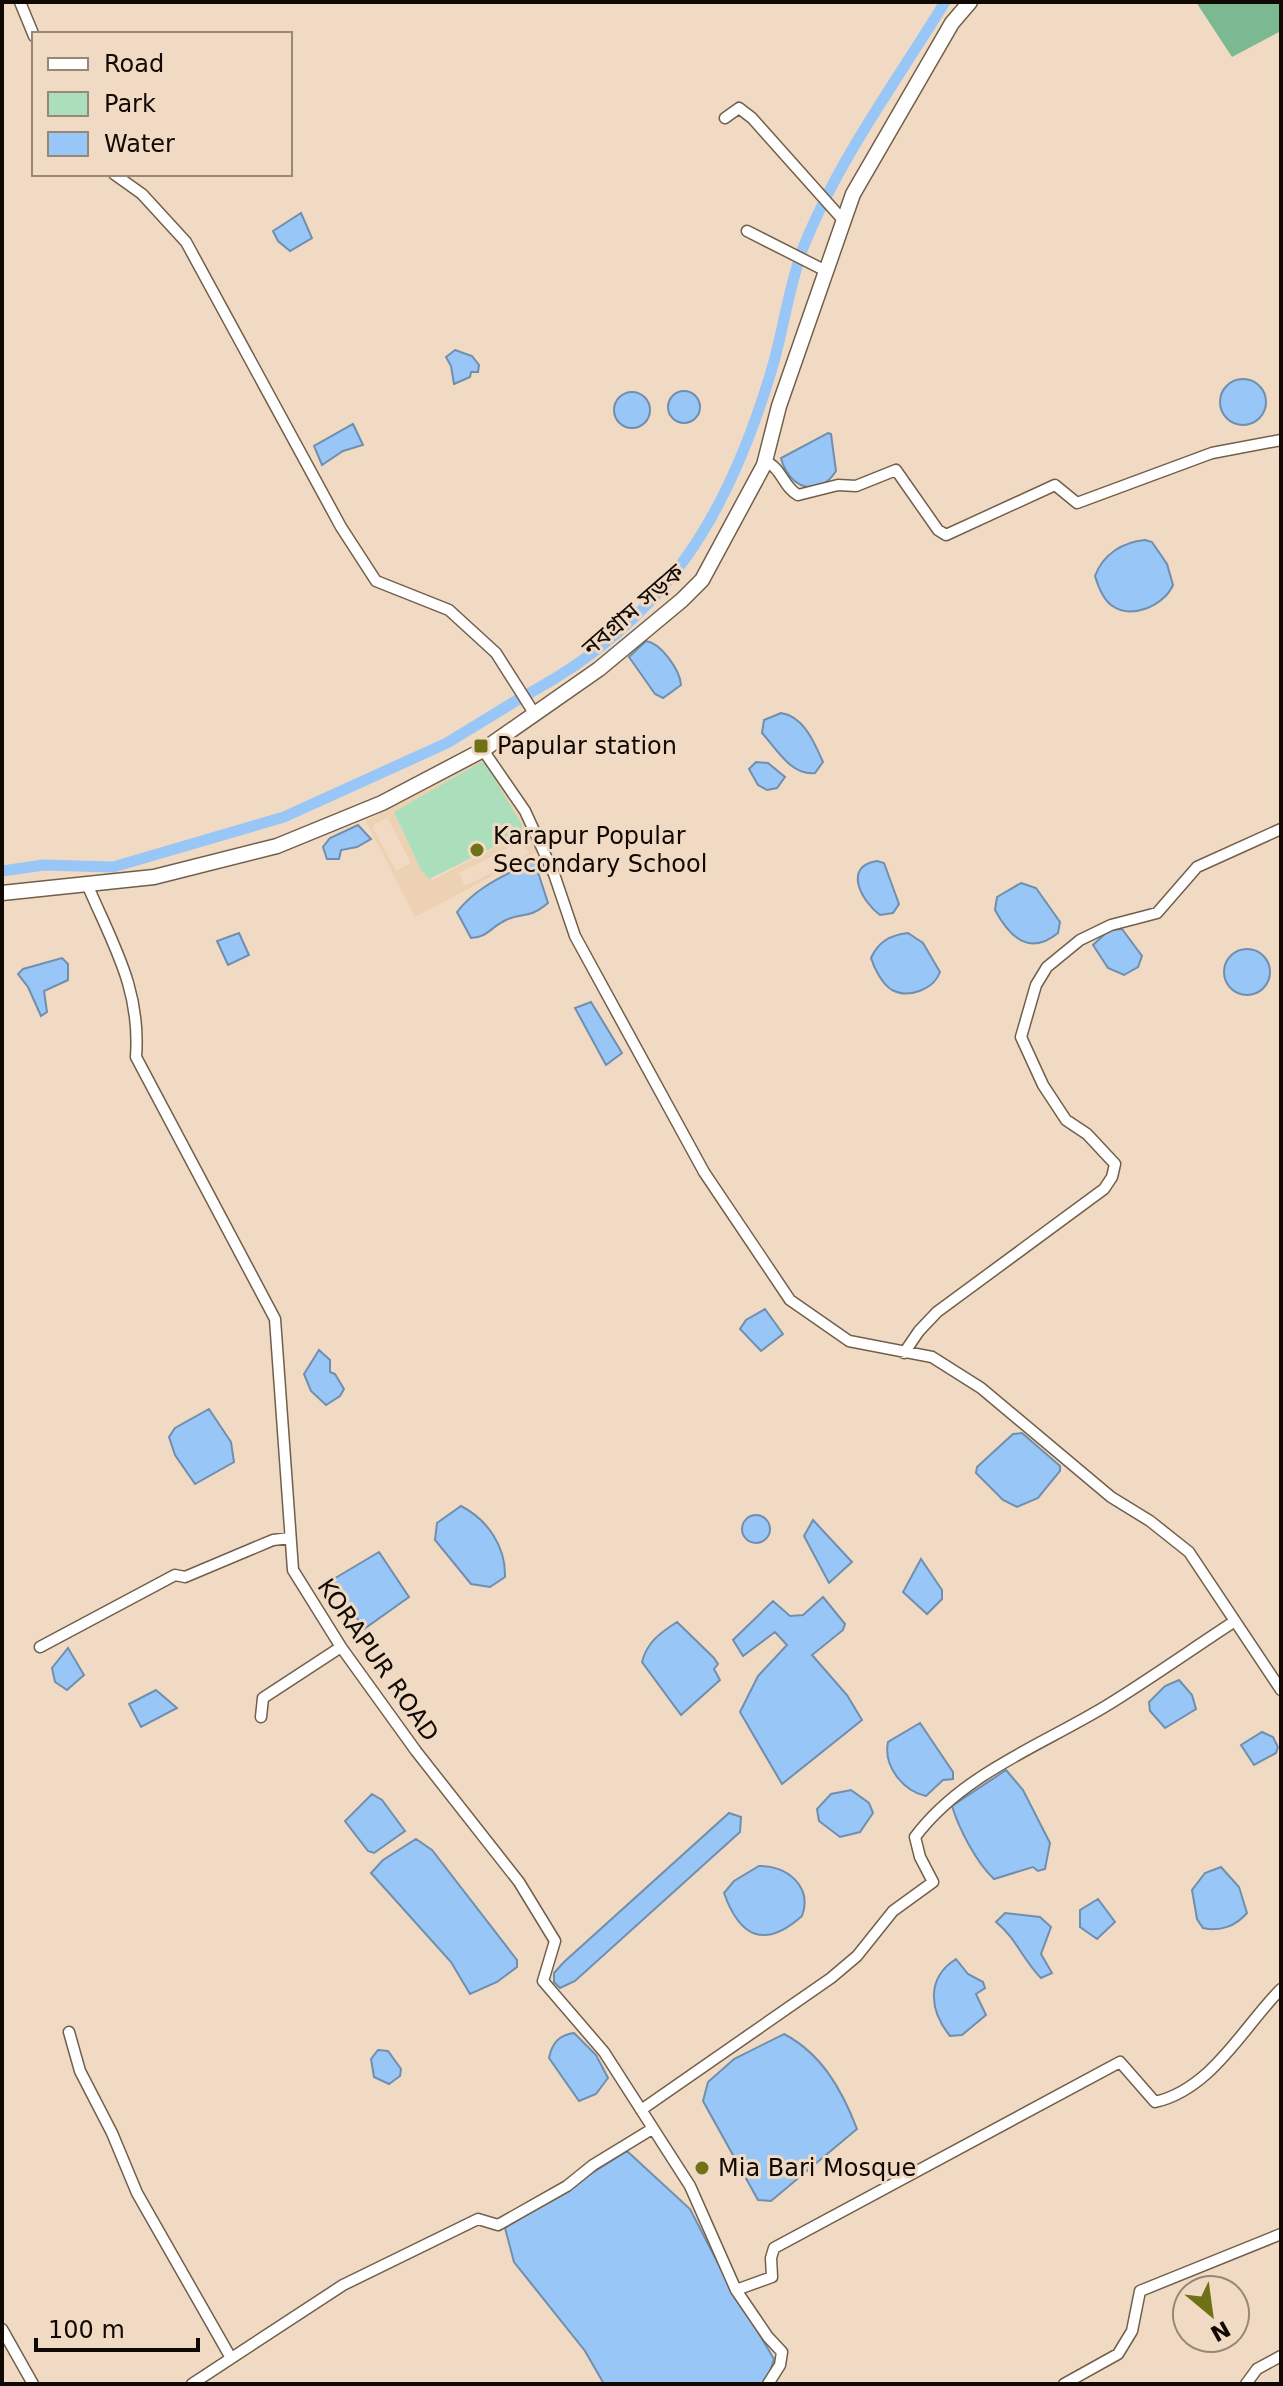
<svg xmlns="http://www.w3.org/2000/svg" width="1283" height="2386" viewBox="0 0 1283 2386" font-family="'DejaVu Sans','Noto Sans Bengali',sans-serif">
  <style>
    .built { fill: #edd1b3; fill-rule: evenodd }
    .green { fill: #abdfbc }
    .forest { fill: #7cb891 }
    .water { fill: #98c6f6; stroke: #708ead; stroke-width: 2 }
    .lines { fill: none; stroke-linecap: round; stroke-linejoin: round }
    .canal { stroke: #98c6f6; stroke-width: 11 }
    .street-casing { stroke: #725f4a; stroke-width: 13 }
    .secondary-casing { stroke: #725f4a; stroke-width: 17 }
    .street { stroke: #fff; stroke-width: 10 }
    .secondary { stroke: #fff; stroke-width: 14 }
    .poi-dot { fill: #6e7115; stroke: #f1dac3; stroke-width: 3 }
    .labels { text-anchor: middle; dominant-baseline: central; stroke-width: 6; stroke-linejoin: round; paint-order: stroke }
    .street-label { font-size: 24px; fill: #110a04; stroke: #f1dac3 }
    .poi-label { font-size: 24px; fill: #110a04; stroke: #f1dac3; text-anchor: start }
  </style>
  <rect width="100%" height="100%" fill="#f1dac3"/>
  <path class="built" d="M485,756l56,94 -126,67 -49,-96zM394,813l128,20 -89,47 -12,-10zM387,817l24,46 -15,8 -24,-45zM521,841l7,13 -63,32 -6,-13z"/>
  <path class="green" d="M481,762l5,2 36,61v8l-93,46 -8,-9 -27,-58z"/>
  <path class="forest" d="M1196,2h85v29l-49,26z"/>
  <path class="water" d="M301,213l11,25 -22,13 -12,-10 -5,-10z
    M455,350l17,6 7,9 -1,7h-7l-1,5 -16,7 -3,-18 -5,-9z
    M1220 402a23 23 0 1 1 46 0a23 23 0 1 1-46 0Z
    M668 407a16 16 0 1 1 32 0a16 16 0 1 1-32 0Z
    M614 410a18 18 0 1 1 36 0a18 18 0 1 1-36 0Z
    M353,424l10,21 -20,6 -21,14 -8,-19z
    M828,433l3,1 5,37c-18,29 -48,16 -55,-13z
    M1145,540l7,2 15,22 6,21c-9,21 -42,35 -62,20 -9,-7 -13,-19 -16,-29 8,-22 28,-34 50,-36z
    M646,641c15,2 34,29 35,44l-18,13 -8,-4 -26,-37z
    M781,713c23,3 34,31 42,49l-8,11c-24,3 -39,-25 -53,-40l2,-13z
    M756,762l12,1 17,14 -8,11 -10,2 -9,-5 -9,-16z
    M358,825l13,14 -14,8 -16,3 -2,9h-12l-4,-12 7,-9z
    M534,860l14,43c-20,17 -26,9 -42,17 -14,6 -19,18 -35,18l-14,-26c20,-26 49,-37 77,-52z
    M877,861l7,2 15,41 -6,9 -13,2c-18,-13 -38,-49 -3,-54z
    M1021,883l15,5 24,34 -2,11c-28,23 -48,5 -63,-23l2,-13z
    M1122,929l20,27 -4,11 -14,8 -16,-7 -15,-23 16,-15z
    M239,933l10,22 -21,10 -11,-24z
    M908,933l15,10 17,29c-6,17 -31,27 -48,18 -10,-6 -18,-22 -21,-32 7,-16 19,-23 37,-25z
    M1224 972a23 23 0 1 1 46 0a23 23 0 1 1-46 0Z
    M62,958l6,6v16l-24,11 3,21 -6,4 -13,-29 -10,-13 5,-5z
    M591,1002l31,51 -16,12 -31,-57z
    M765,1309l18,25 -22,17 -21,-22 6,-9z
    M319,1350l11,10v12l5,2 9,15 -4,7 -14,9 -15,-14 -7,-17z
    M209,1409l22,33 3,20 -39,22 -20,-29 -6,-18 6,-9z
    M1022,1433l38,33v5l-22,27 -21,9 -14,-7 -27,-27 1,-6 36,-33z
    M461,1506c27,14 45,41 44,71l-15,10 -19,-3 -36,-44 2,-17z
    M742 1529a14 14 0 1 1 28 0a14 14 0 1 1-28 0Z
    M813,1520l39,42 -23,21 -25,-47z
    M379,1552l30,45 -45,32 -32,-49z
    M921,1559l21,31v9l-15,15 -24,-22z
    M823,1597l22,27 -2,6 -31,25 35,40 15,25 -80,64 -42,-72 18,-36 29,-31 -12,-13 -32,24 -10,-16 40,-39 17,15 13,-1z
    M677,1622l37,36 4,6 -4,5 6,11 -39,35 -39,-53c5,-20 18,-29 35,-40z
    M68,1648l16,27 -17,15 -12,-8 -3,-14z
    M1179,1680l13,15 4,14 -31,19 -15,-17 -1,-9 16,-16z
    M156,1690l21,18 -36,19 -12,-23z
    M920,1723l33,49v7l-10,1 -17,16c-23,-5 -43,-30 -38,-54z
    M1262,1732l11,5 5,10 -2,6 -22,12 -13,-20z
    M1006,1770l17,20 27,53 -5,26 -7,2 -5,-4 -39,12c-18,-17 -35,-50 -42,-73z
    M851,1790l18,13 4,10 -13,19 -20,5 -21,-16 -2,-12 14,-15z
    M372,1794l10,6 23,31 -31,22 -6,-2 -23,-30z
    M729,1813l12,4 -1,15 -165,149 -15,7 -6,-6v-9l10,-11z
    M416,1839l16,11 85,110v7l-20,15 -27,12 -19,-32 -80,-89 12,-13z
    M759,1866c27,-1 54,20 43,50 -37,33 -62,22 -78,-23l10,-12z
    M1221,1867l18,20 8,26c-11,13 -27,19 -44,15l-6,-9 -5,-29 13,-17z
    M1098,1899l17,23 -18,17 -17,-12v-17z
    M1005,1913l35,4 11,10 -10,27 11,19 -11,5c-18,-18 -25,-40 -45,-56z
    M956,1959l12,15 15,8 2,6 -9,6 10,21 -24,20 -12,1c-21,-26 -24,-58 6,-77z
    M574,2033l22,22 12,23 -12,16 -17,7 -30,-43c3,-15 10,-23 25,-25z
    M784,2034c38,20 58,56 73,95l-86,72 -13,-1 -55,-99 5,-19 26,-23z
    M378,2050l10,1 13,18 -1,7 -11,8 -15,-7 -3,-18z
    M627,2151l63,58 33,64 51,86 -8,25h-162l-19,-33 -71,-89 -9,-34z"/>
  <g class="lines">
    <path class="canal" d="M528,694c139,-75 202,-181 245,-329 11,-39 16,-79 30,-117 35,-88 93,-166 142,-246
      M2,871l42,-6 69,2 171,-50 163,-74 72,-44"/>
    <defs>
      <path id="street" d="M20,2l14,34
        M725,118l14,-10 13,10 91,102
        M114,174l28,20 44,48 155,285 35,54 73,29 47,43 38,60
        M747,231l79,40
        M765,461c17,7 18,26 33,34l40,-10 18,1 40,-16 42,60 8,5 109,-50 22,18 135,-50 69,-13
        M483,750l42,61 29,63 21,62 129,236 86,128 59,41 83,16 49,31 130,109 39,24 39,31 92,138
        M87,884c26,61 54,105 49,173l139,262 18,251 48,77 75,104 103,131 36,59 -12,40 61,71 86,134 46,104 32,47 14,15 -2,13 -12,19
        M904,1353l15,-22 18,-19 167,-123 8,-12 3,-13 -28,-30 -21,-14 -23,-35 -22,-48 15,-52 11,-18 33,-27 31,-15 46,-12 40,-46 84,-38
        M40,1647l135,-72 10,2 88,-37 17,-2
        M261,1717l2,-19 78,-51
        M69,2032l11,39 32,62 25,60 94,165
        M641,2110l190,-132 26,-22 36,-45 40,-29 -13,-25 -5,-20c47,-63 125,-91 191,-131 44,-27 86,-57 129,-85
        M736,2290l36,-13 -1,-19 3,-10 346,-186 35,40c57,-13 88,-75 126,-113
        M2,2329l31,55
        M192,2384l151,-99 135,-66 20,6 69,-39 26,-21 59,-36
        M1064,2384l54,-30 14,-23 8,-40 141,-57
        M1246,2384l11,-15 24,-13"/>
      <path id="secondary" d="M2,893l152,-16 123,-31 105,-43 101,-53 116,-81 83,-69 20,-20 62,-115 15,-59 74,-212 99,-171 18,-21"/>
    </defs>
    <use href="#street" class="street-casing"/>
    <use href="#secondary" class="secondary-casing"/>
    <use href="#street" class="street"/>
    <use href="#secondary" class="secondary"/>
  </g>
  <g class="poi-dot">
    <rect x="473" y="738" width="16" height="16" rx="4"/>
    <circle cx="477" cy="850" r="8"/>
    <circle cx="702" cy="2168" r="8"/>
  </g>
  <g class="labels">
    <g class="street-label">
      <text transform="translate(633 610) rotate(-41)">নবগ্রাম সড়ক</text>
      <text transform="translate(378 1660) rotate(55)">KORAPUR ROAD</text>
    </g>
    <g class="poi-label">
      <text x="497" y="746">Papular station</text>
      <text x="493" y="836">Karapur Popular<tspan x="493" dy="28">Secondary School</tspan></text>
      <text x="718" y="2168">Mia Bari Mosque</text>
    </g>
  </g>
  <rect width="1283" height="2386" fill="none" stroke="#110a04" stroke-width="8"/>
  <rect x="32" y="32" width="260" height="144" fill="#f1dac3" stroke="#978777" stroke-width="2"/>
  <rect x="48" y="58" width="40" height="12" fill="#ffffff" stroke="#978777" stroke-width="2"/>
  <text x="104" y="72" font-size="24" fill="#110a04">Road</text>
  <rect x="48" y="92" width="40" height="24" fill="#abdfbc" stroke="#978777" stroke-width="2"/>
  <text x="104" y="112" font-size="24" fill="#110a04">Park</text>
  <rect x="48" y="132" width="40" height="24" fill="#98c6f6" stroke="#978777" stroke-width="2"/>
  <text x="104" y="152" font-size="24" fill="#110a04">Water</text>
  <g transform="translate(1211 2314) rotate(151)"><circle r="38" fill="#f1dac3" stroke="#978777" stroke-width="2"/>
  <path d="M0-6L14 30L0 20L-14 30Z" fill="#6e7115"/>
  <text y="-12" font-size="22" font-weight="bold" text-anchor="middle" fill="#110a04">N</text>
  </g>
  <path d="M36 2338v12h162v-12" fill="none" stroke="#110a04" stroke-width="4"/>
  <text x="48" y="2338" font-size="24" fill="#110a04" stroke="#f1dac3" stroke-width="6" paint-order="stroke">100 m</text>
</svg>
